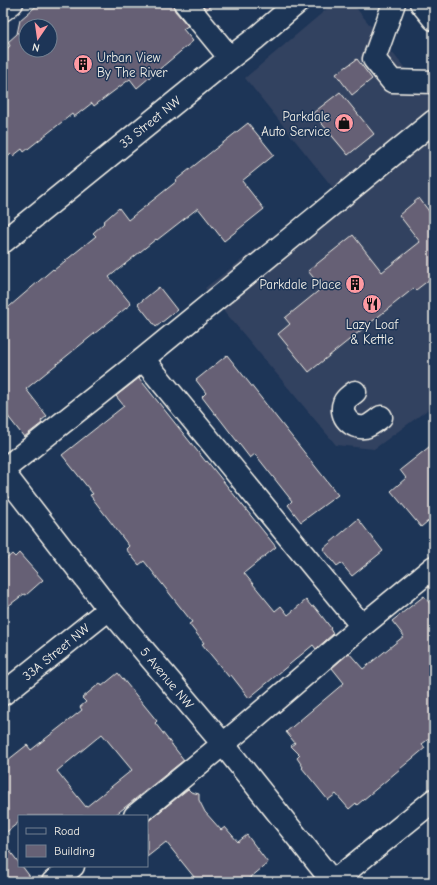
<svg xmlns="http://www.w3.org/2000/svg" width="437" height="885" viewBox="0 0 437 885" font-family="'Comic Neue',sans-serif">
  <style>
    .built { fill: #334260 }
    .building { fill: #666175; stroke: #f4f1e8; fill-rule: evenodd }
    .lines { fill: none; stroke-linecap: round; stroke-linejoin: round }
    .minor-casing { stroke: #f4f1e8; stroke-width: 25 }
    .major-casing { stroke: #f4f1e8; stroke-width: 25 }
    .minor { stroke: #1d3557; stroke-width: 22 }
    .major { stroke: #1d3557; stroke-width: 22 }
    .labels { text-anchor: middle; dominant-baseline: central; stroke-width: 3; stroke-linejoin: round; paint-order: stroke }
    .poi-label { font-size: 13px; fill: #f4f1e8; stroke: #1d3557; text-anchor: end }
    .street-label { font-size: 13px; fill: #f4f1e8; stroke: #1d3557 }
  </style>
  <rect width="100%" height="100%" fill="#1d3557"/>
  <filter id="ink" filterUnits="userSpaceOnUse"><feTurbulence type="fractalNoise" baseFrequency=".025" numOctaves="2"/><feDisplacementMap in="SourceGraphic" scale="8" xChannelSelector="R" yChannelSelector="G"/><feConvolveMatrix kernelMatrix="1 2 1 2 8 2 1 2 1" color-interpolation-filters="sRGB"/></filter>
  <g filter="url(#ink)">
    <path class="built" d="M334,3h18l82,101v301l-60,44 -38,-4 -131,-157 129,-99 -89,-111z"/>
    <path class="building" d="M40,3h133v2l2,6 13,15 -5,3 10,12 -56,47 -7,-9 -36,27 -2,-3 -18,14 -2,-3 -48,38 -2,-3 -9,7 -2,-2 -8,7v-109l7,-6 -2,-4 9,-8 3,-14zM26,26h24v24h-24z
      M201,3h13l-8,7z
      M357,59l15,20 -20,16 -16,-21z
      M340,92l34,42 -26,21 -35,-42z
      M248,123l26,32 -32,26 22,28 -40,32 -26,-33 -41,32 -1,-1 -47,38 22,27 -105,85 21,27 -6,5 1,2 -18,14 -21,-27v-98l50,-43 1,1 42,-34 -3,-3 11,-10 -1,-1 16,-14 9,12 49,-39 -1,-1z
      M419,198l15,20v58l-18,14 -2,-2 -105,84 -31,-38 12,-10 -5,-6 37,-30 -14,-17 45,-36 29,37 38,-30 -21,-27z
      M159,287l18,23 -21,17 -18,-23z
      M227,355l111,140 -37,27 -13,-17 4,-4 -37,-47 -5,4 -34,-44h-1l-13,-17 4,-4 -10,-13z
      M139,378l67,84 1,-1 69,86 -32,26 31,38 6,-5 7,9 18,-15 6,7 2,-1 17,22 -1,1 3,5 -17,15 -3,-4 -64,53 -18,-23 -2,2 -27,-33 2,-1 -15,-19 3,-2 -48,-61 -5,4 -13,-16 3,-3 -39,-51 3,-1 -31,-39 62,-49 -8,-10z
      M434,443v73l-13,11 -30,-36 15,-13 -6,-8z
      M358,519l25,32 -31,25 -11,-13 -4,3 -14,-17z
      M19,553l24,27 -17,15 -2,-1 -21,16v-48l9,-8 3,3z
      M424,596l10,13v126l-12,9 3,4 -68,57 -1,-2 -7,6 -13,-15 -8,6 -26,-32 1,-1 -6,-9 3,-3 -9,-9 4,-3 -9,-11 58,-49 -12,-15 17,-15 14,16 41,-33 -12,-15z
      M118,673l39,48 -2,2 29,37 -70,56h-95v6l-16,13v-71l24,-19 4,5 51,-40 -2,-3 6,-5 -4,-4 18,-15 2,3zM102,734l30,36 -46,37 -29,-36z
      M188,789l3,3 8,2v6l6,12 16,18 4,-3 13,15 9,-7 21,28 -23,19h-47l-32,-40 -19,15v-35z
      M3,842l16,21v3h3l12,16h-31z"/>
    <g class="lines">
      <defs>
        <path id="minor" d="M185,3l45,55
          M394,3l-20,56 18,22 42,1
          M3,10l9,-7
          M3,242l227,-184 26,-20 41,-35
          M143,359l219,267
          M355,392c-4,3 -10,7 -11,11 -5,13 8,26 21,24 5,-1 12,-7 16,-10
          M3,470l140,-111 291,-238
          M3,472l106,137 114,135 110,138 101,-82
          M3,694l106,-85
          M135,816l104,-85 123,-105 72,-59
          M53,882l20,-16"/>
        <path id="major" d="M421,3l13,16"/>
      </defs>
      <use href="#minor" class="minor-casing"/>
      <use href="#major" class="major-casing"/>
      <use href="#minor" class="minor"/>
      <use href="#major" class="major"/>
    </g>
  </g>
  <defs>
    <symbol id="building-disc" viewBox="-11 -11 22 22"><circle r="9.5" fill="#ff9aa2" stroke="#1d3557"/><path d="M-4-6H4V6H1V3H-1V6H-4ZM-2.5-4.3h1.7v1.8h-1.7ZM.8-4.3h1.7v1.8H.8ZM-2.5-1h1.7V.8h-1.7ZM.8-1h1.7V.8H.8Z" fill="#111"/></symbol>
    <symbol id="shop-disc" viewBox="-11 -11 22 22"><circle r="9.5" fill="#ff9aa2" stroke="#1d3557"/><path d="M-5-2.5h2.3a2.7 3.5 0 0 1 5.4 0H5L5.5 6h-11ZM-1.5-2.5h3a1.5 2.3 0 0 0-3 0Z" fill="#111"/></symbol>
    <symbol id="restaurant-disc" viewBox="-11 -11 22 22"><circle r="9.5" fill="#ff9aa2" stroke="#1d3557"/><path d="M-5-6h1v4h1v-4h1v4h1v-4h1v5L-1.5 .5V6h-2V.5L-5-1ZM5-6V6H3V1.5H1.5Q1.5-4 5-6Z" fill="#111"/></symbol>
  </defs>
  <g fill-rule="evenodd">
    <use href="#building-disc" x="72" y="53" width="22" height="22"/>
    <use href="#shop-disc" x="333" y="112" width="22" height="22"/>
    <use href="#building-disc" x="344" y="273" width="22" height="22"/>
    <use href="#restaurant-disc" x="361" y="293" width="22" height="22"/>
  </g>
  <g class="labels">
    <g class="poi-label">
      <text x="97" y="57" text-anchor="start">Urban View<tspan x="97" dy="15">By The River</tspan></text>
      <text x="330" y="116">Parkdale<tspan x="330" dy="15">Auto Service</tspan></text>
      <text x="341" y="284">Parkdale Place</text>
      <text x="372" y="324" text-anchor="middle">Lazy Loaf<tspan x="372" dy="15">&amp; Kettle</tspan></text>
    </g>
    <g class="street-label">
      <text transform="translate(150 122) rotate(-39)">33 Street NW</text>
      <text transform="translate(56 652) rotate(-39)">33A Street NW</text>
      <text transform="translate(167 678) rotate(50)">5 Avenue NW</text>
    </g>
  </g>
  <rect width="437" height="885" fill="none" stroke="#1d3557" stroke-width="16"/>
  <rect x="8" y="8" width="421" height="869" fill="none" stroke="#f4f1e8" stroke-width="1.5" filter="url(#ink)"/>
  <rect x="18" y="815" width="130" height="52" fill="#1d3557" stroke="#738091"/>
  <rect x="26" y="828" width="20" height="6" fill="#1d3557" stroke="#738091"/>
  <text x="54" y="835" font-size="12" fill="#f4f1e8">Road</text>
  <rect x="26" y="845" width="20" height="12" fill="#666175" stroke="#738091"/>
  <text x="54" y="855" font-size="12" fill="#f4f1e8">Building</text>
  <g transform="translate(38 38) rotate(193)"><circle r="19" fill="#1d3557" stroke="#738091"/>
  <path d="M0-3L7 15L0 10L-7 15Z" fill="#ff9aa2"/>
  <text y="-6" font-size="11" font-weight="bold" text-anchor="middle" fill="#f4f1e8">N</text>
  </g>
</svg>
